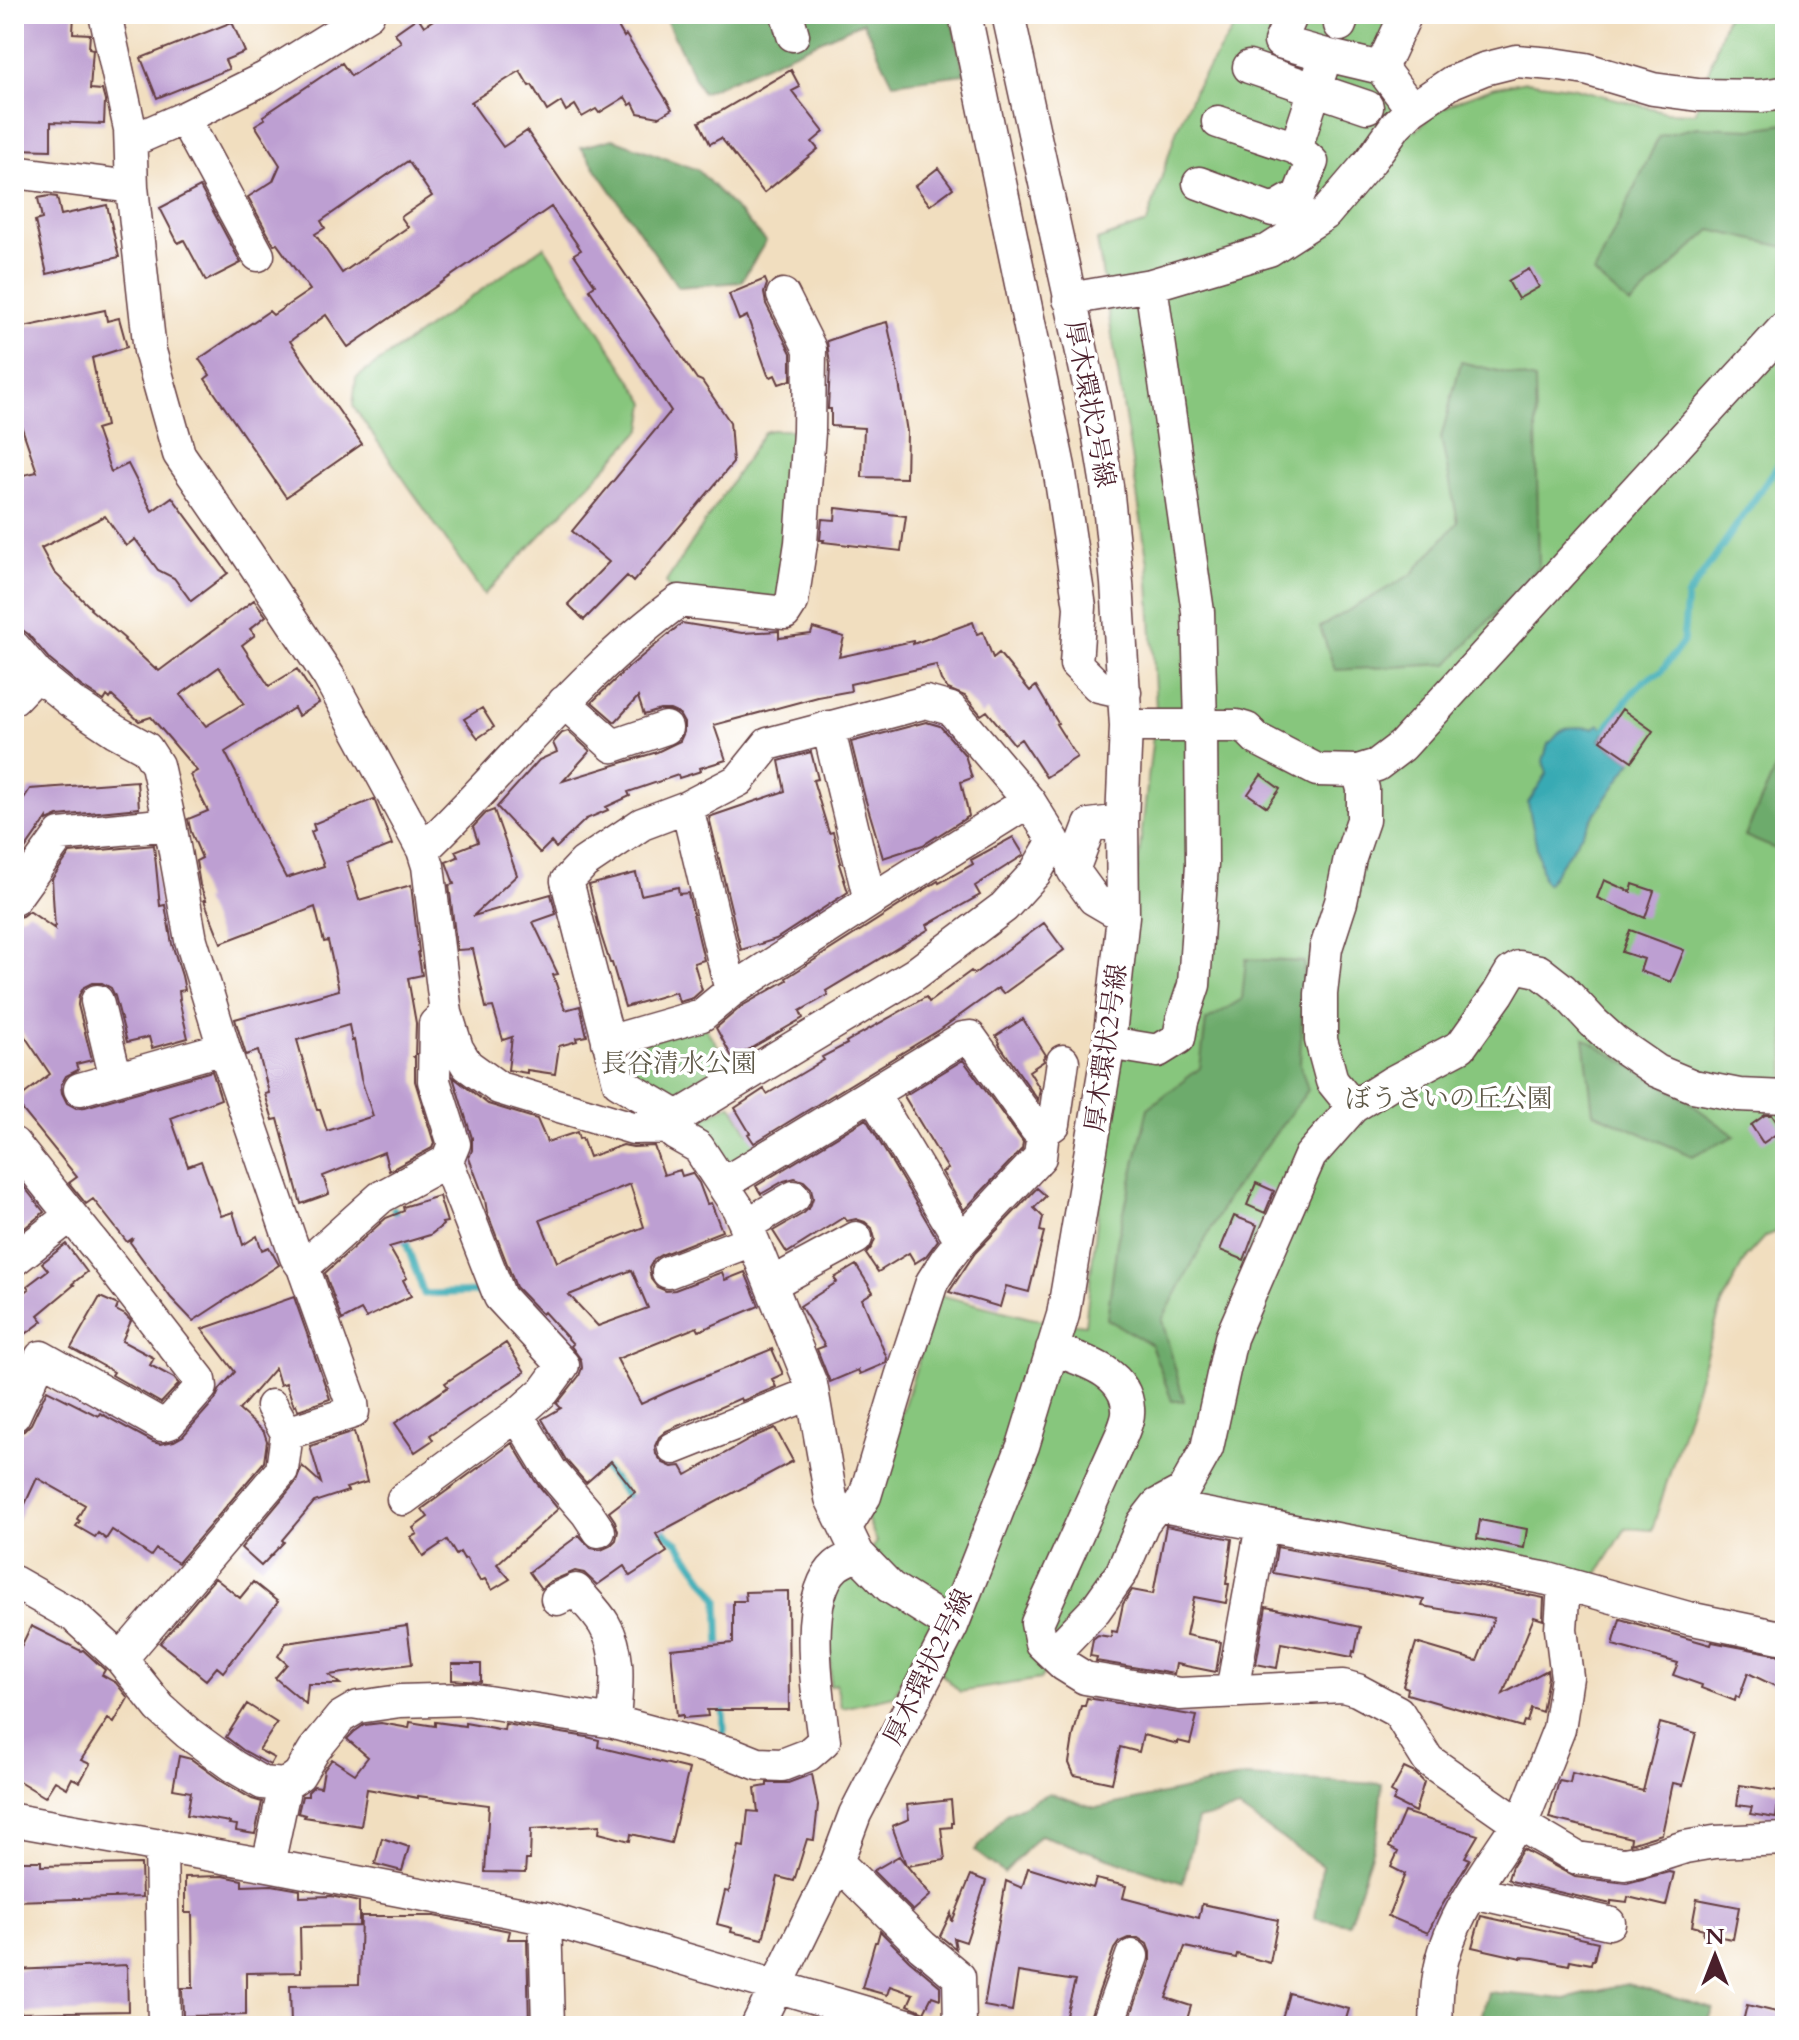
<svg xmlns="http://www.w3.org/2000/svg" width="1799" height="2040" viewBox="0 0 1799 2040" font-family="Cardo,'Noto Serif JP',serif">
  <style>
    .green { fill: #87c67d; stroke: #687254; stroke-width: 2 }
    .forest { fill: #6dab6c; stroke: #5c654c; stroke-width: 2 }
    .water { fill: #39aab4; stroke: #426470; stroke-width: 2 }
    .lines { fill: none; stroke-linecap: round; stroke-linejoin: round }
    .stream { stroke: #39aab4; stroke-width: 7 }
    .building { fill: #bd9fd2; fill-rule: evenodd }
    .minor-casing { stroke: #633c41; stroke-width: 35 }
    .minor { stroke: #fff; stroke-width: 32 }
    .labels { text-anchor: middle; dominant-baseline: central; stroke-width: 7; stroke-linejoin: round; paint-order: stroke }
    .street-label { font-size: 26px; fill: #4a1f2b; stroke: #fff }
    .park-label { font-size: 26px; fill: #5f5948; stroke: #fff }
  </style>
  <rect width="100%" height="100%" fill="#fff"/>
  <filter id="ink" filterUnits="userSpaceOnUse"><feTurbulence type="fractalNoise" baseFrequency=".0125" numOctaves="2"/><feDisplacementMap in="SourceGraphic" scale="16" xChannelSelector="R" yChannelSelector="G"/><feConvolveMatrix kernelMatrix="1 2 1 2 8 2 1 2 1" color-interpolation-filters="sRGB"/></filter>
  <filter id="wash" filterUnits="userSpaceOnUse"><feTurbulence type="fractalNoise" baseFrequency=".006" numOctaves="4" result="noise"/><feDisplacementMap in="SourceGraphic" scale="32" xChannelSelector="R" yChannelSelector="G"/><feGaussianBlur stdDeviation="1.8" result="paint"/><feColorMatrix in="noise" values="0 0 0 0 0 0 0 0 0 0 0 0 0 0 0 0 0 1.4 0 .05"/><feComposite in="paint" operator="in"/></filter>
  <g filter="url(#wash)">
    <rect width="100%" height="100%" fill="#f1debf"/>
    <path class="green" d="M1243,14h157l-20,65 36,52 17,-18 29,-14 30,-11 34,-7 49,7 91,24 29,1 32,-99h58v1214l-20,8 -19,21 -24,47 -70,226 -26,-2 -29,47 -389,-74 -47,-2 -121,180 -80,13 -43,-42 -23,46 -51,12 -2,-2 -5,-22 -6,2 1,-92 46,-52 -10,-24 73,-223 90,23 55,7 71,-616 -8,-145 -51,-324 50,-17 30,-94 19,-42z
      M544,246l102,157 -4,26 -158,166 -131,-189 3,-28z
      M771,430h28l-13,169 -116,-8 -4,-9 98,-150z
      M701,1022l35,49 -57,32 -52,-27 -6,-25z
      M731,1104l26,43 -26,16 -11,-1 -31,-37z"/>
    <path class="forest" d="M663,14h287l15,60 -72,9 -30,-61 -161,71z
      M1785,124v123l-74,-17 -81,75 -36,-31 65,-138 38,-9 56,2z
      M613,139l85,31 68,71 -25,41 -63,5 -97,-140z
      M1461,362l74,18 4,187 -91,97 -113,6 -15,-43 92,-53 46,-52 -17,-84z
      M1785,747v106l-40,-17z
      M1246,959l58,3 -4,102 8,26 -80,107 -66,123 22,81h-12l-21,-56 -44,-26 10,-77 31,-134 52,-40 6,-47 36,-22z
      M1584,1038l98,59 53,39 -43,20 -99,-44z
      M1244,1777l138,7 -4,47 -29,93 -34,-6 7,-52 -83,-57 -41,10 -15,64 -143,-48 -36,38 -29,-22 31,-37 43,-21 47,15z
      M1627,1984l86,25 -8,17h-226l9,-34 77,7z"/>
    <path class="water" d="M1599,724l8,6 -7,10 32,21 -85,123 -4,-5 -15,-76 19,-30 -4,-12 5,-17c4,-3 7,-6 10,-10 9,-10 24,-6 36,-6z"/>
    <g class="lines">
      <path class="stream" d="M1606,729c14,-18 32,-51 54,-56l23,-31 4,-45 92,-133 6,-15
        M394,1209l5,13
        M403,1234l21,60 53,-2 13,14
        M598,1461l35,42
        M656,1526l21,16 41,57 2,51
        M720,1740l4,-10 -1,-27"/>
    </g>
    <g id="blocks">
      <path class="building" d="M14,14h60l-1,19 17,1 -1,14 4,1 -3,40 12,1 3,11 -1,23 -53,-2v28l-37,-1z
        M442,14h169l13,23 2,-2 46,74 -13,8 -21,-4 -5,-10 -3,2 -5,-8 -26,16 -3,-4 -14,8 -7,-12 -9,6 -5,-9 -14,9 -15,-26 -3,1 -9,-15 -49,31 32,45 24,-16 170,248 5,2 28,41 3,41 -100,119 -6,-6 -43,44 -16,-16 41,-42 -37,-31 99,-120 -82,-122 6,-4 -21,-31 7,-4 -30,-43 -203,140 -22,-32 -36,26 72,103 -76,53 -81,-118 5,-4 -11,-16 70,-48 4,4 37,-25 -33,-46 -3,1 -26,-48 25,-16 7,-16 -25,-40 10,-6 -2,-3 79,-53 9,13 50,-34 -6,-9 23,-16 6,9zM408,161l24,35 -31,21 7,10 -66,46 -27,-39 10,-6 -4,-7z
        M232,22l13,30 -20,8 4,9 -72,29 -16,-40z
        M791,70l9,17 -8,4 32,41 -12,10 6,7 -54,44 -43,-55 -11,6 -11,-22 22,-11z
        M938,168l15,20 -23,17 -15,-19z
        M200,187l41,76 -35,18 -22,-41 -6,3 -18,-35z
        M49,196l8,1 4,18 46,-10 12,52 -72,17 -12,-53 7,-2 -4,-21z
        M1529,269l10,18 -21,12 -10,-18z
        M765,279l2,5 -3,9 2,11 25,49v27l-12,4 -4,-9 -4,2 -3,-2 -21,-59 -8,4 -10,-26z
        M105,310l2,11 12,-3 8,29 -35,11 14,68 -10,3 15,43 17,-8 24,47 20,-14 56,76 -37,28 -17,-23 -16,-8 -23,-31 -9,7 -21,-30 -64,32 13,24 37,36 -1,1 35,30 -1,1 31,29 1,-1 3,3 95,-71 12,16 -16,13 5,6 -13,10 27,41 28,-17 22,34 -21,13 -4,-8 -69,44 13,25 20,48 28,53 38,-12 -13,-34 4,-2 -2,-6 61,-25 18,46 -45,17 12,38 52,-15 8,67h-1l4,23 -14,3 8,45 -1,34h-1l1,1v23l19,62 -2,5 -43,23 -5,-19 -61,24 6,18 -28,10 -23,-85 -5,1 -8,-26 4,-1 -11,-42 -12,4 -11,-36 104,-29 -11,-49 -4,1 -9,-35 -94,36 -17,-43h2l-6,-15 -4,-24 6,-3 -11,-26 -3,-13 20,-8 -18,-36 7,-4 -46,-54 -12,4 -27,-25 -2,3 -3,-3 -3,5 -23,-15 -31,-26 -22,-26 -7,-5 -7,-1v-151l23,-5 -15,-44 -8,-38v-61zM219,667l25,36 -38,23 -26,-31zM349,1025l3,16 2,-1 7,39 12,37 -46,15 -7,-21h-3l-20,-70z
        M887,322l8,36 12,74 -1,46 -44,-1 2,-49 -33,-2v-17h-3l2,-44 -3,-24 37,-13z
        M836,508l70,8 -5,35 -78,-9 1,-2h-4l2,-21 13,1z
        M973,622l4,12 6,-2 10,26 6,-5 31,38 6,-5 22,37 -2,1 21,33 -31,20 -25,-38 -7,5 -27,-33 -6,4 -16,-19 -17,-7 -7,-9 -5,-15 -86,19 1,7 -33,6 -104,28 12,35 -26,8 1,3 -22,7 -1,-3 -50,17 2,4 -24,11 2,3 -22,9 -30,29 -5,-6 -11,11 -43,-46 42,-47 18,-8 -4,-9 9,-10 6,-2 22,20 -27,30 94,-29 23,-11 4,-9v-9l-5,-9 -9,-4h-10l-16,5 -6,-18 -23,25 -23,-20 31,-30 59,-49 60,10 37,-2v7l32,-4 2,-6 31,9 -5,20 74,-16v3z
        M482,708l12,19 -16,11 -14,-19z
        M1622,709l31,22 -21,30 -31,-21z
        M926,722l14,4 25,29 7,23 -11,4 8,34 -46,29 -40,13 -18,-60 -14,-56z
        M811,752l7,27 -5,1 16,53 4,-1 8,31 -2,1 9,28 -72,47 -35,11 -32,-133 76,-26 -6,-30z
        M1261,775l19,14 -13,18 -19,-13z
        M137,781l2,27 -81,8 -11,5v-3l-33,47v-52l16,-24z
        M494,810l23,65 -44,41 78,-22 5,20 -23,8 25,52 -5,1 12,35 15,-4 7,30 -11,2 1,3 -18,5 -4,28 -28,-4v3l-19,-3 4,-33 -9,3 -10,-33 -7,1 -13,-59 -16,1 -8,-65 5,-1 -8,-22 12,-5 -3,-6 23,-9 -5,-15 13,-14z
        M1013,837l11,18 -49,31 5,9 -53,30 2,4 -103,62 2,4 -28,16 3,7 -62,36 -1,-2 -8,5 -16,-29 26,-22 45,-26 -1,-2 152,-97 1,2 34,-19 -2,-4z
        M154,845l6,61 5,-1 7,39 10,32 3,14 -6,1 1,8 -1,1 9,38 -36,10 -3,-11 -22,5 -12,-46 -4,-8 -9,-5h-10l-8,4 -5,8 -1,10 14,55 -16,4 2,6 -12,6 -5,9 1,8 5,10 9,5 9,-1 127,-36 9,28 -50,19 17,48 13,-5 20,55 12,-4 10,33 14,-9 5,14 7,-3 10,18 -86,56 -22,-23 -41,-56 3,-4 -6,4 -34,-43 -7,5 -17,-21 8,-6 -61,-75 7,-5 -1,-1 28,-22 -36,-54v-102l8,-2 7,-5 26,18 -3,-50 18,-26z
        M636,873l5,22 37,-8 1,7 9,-1 16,67 -10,3 8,27 -9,8 -14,4 -3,-10 -51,15 -13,-44h-2l-9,-28 -12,-50z
        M1604,880l27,12 2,-8 21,7 -9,27 -48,-20z
        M1044,923l20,27 -61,44 -5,-6 -57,41 -187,114 -6,-9 2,-1 -15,-25 29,-19 3,5 57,-34 -2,-3 25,-13 -1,-2 80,-45 3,5 42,-31 3,3z
        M1630,930l54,20 -13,32 -31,-11 4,-12 -22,-7z
        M1023,1019l23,36 -3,3 1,3 -15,10 11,18 -2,11 -39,-56 1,-1 -4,-7z
        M963,1060l60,82 -1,7 -58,61 -22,-38 6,-3 -44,-73z
        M453,1077l35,27 49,15 10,23 30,-10 2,7 3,-1 7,19 34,-12 10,2 21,-1 10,29 16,-5 2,6 10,-3 7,10 8,21 4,-1 11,28 -61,24 -7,4 -5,9 2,11 6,8 9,4 9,-1 47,-18 3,8 20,-8 14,34 -60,25 -2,-4 -80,32 24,45 26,-12 105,-43 11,25 -11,5 4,8 -34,14 -1,-3 -75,33 -7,6 -4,9 1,8 7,9 9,4 9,-1 5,9 72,-40 17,-7 18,33 -137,73 11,18 -37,24 -6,-10 -27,19 -13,-12 -9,-2 -26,11 -8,7 -12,-17 50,-37 12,13 10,2 9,-4 6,-6 2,-9 -3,-10 -6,-9 26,-20 -24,-31 -25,22 -20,-23 -24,-41 19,-11 -4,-4 22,-28 3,-8 -1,-8 -10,-14 2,-2 -29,-32 -2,2 -26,-27 -29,-75 -2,-12 -16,-42 3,-8v-12zM630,1184l14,43 -87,35 -17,-42zM632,1270l16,38 -50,18 -29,-31z
        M1765,1115h7l10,15 -19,13 -12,-18z
        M866,1119l72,121 -12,16 -11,7 -6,-10 -31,19 -12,-18 6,-7 3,-8 -3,-11 -7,-6 -9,-3 -9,2 -3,-4 -57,36 -14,-22 31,-18 6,-6 3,-9 -2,-10 -7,-7 -9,-3 -11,3 -23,13 -5,-8z
        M21,1183l23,29 -23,19 -7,-9v-33z
        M1256,1183l18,8 -9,22 -18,-8z
        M1037,1188l9,8 -12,12 9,9 -3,14 4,1 -15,60 -23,-6 -6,21 -51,-15 26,-39z
        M439,1196l8,26 -5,1 1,2 -13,10 -41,12 18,31 -4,2 8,16 -45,22 -5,-8 -19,10 -17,-47 61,-55 18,-7 -1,-4z
        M1234,1216l23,9 -13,35 -24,-10z
        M66,1244l21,28 -15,12 2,1 -36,30 5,6 -20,15 -9,-12v-23l15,-12 -2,-3 21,-16 -6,-7z
        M856,1265l17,27 -11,7 25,59 -1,5 -26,11 -2,-4 -28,12 -13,-33 8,-3 -25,-40 37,-24 -3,-4z
        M100,1297l18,8 -2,5 9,5 6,6 -9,20 32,17 -4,7 24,13 5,6 -18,19 -49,-28 2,-3 -43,-24z
        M294,1297l36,102 -32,11 -2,-6 -2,2 -8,-23 -6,2 -5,-17 -36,42 25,22 3,9 -3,21 -86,101 -22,-14 -5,7 -39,-26 -6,9 -8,-6 -3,4 -19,-11 4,-5 -3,-2 8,-14 -48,-27 -23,50v-94l10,-3 7,-7 16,-34 51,26 2,-3 53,29 7,2 14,-3 9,-5 32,-36 5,-11 15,-17 -33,-43z
        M506,1343l19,29 -95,63 3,5 -18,12 -20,-29 53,-36 -3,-4z
        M354,1432l13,50 -21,6 2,3 -34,11 -32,38 2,2 -23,24 -20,-18 55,-66 6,-16 19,17 -11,-37z
        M512,1443l23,38 23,28 -61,55 13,15 -18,11 -7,-11 -5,2 -14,-23 -2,1 -4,-7 -4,3 -9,-15 -24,16 -12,-19 6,-3 -4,-6 15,-11 -6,-8z
        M1480,1520l47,9 -3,19 -47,-9z
        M1166,1526l66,13 -6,45h3l-3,19 -32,-6 -8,38 35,7 -5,30 -40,-8 -2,10 -78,-13 1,-4 -7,-1 3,-17 5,-4 13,2 1,-6 5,1 6,-28 9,-14 21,4z
        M1277,1547l267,51 -1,22 -9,-3 -31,77 44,-24 1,7 -6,35 -11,-4 -4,14 -3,-1 -2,6 -115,-33 1,-6 -5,-2 13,-43 61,18 17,-43 -72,-12 2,-6 -151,-27z
        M215,1578l25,20 13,-16 25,20 -55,70 -6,-5 -11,13 -46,-37z
        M788,1591l1,119h-82l1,6 -25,2v-3l-6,1 -6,-67 62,-6v-42h13l-1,-9z
        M1266,1607l94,20 -5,25 -2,-1 -1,6 -71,-14 -4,25 -21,-4z
        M1620,1619l91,26 1,-3 73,14v35l-37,-18 -9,25 -3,-2 -1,5 -34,-13 1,-3 -29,-10 5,-12 -65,-18z
        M31,1626l50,25 2,-1 22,20 -3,5 14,8 12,15 -14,25 -6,-4 -27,41 9,4 -10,18 -8,-4 -5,10 -12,-7 -10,16 -31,-19v-117z
        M407,1626l5,38 -83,11 11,9h-32l-2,20 -31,-26 12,-14 -9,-8 8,-13z
        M452,1664h29v18l-29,-2z
        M1087,1698l110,18 -7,28 -12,-3v3l-35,-9 -4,17 -19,-5 -8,36 -38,-8 -5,-12 4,-26 8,-31h4z
        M247,1704l30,19 -18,27 15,8 -4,7 -27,-15 -17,-13z
        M410,1722l25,4v-4l30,4v-3l39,7 1,-6 82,13 12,3 -1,7 91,22 -18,74 -40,-9 -1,7 -31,-8 1,-8 -69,4 -1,31h-4l-1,13 -40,-1 4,-67 -71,-9v2l-51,-9 -6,37 -57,-9 1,-2 -7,-2 4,-17h6v-4l6,-6 7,1 3,-17 8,-11 23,15 13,-17 -21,-18 7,-7 10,-7 17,-2 28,5z
        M1660,1723l36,10 -13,52 -10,-2 -11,51 -32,10 1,-6 -82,-20 10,-37 11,2 2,-10 71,18z
        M179,1756l12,3 32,23 29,17 10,3 -7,32 -19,-3 1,-6 -8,-1 1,-2 -43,-7 4,-23 -18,-3z
        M1404,1768l11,5 9,9 -9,30 -22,-11 3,-6 -5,-3z
        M812,1774l6,31 -4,35 -7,-1 -13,42 -16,-4 -15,62 -32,-7 1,-4 -15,-4 8,-33 4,1 10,-46 5,1 4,-36 10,1 -3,-24 12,-2v-3h21z
        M1740,1785l39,6 -3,27 -26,-4 2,-7 -15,-2z
        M951,1800l2,23h-1v4l-11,1 4,32 -38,6 24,29 -18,16 -40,-40 26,-15 7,9 -14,-39 17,-7 -2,-14z
        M1404,1812l74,23 -13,22 5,2 -33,55 -9,19 -40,-17 17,-42 -14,-7 7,-15 -9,-5z
        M382,1838l27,9 -7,24 -27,-7z
        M1523,1849l52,28 52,6 42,-11 5,1 -8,33 -38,-9 -1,6 -16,-2v3l-100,-23 -3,-2 4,-13z
        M14,1861h27v5l100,-2 1,33 -128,4z
        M1028,1868l65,20 3,-9 30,7 -3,12 76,20 3,-14 76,16 -8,43 -33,-9 -1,4 -51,-11 -19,51 25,8 -6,20h-58l23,-64v-10l-3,-8 -9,-6h-10l-9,4 -5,7 -25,71 -1,6h-25l12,-45 -57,-9 -6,39 -28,-5 22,-125 16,7z
        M971,1875l15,6 -20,61 -12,-4 2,11 -16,-13 11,-23 1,9z
        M223,1876l19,4v6l30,-1 28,5v7l31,-1 28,6v24l-59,1 1,45 -55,1v42l-63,1 -1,-28h11l-1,-75h-7v-36z
        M1697,1899l42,8 -6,32 -30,-5 1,-5 -12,-3z
        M361,1916h73l76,15 -2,8h19l2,87h-238l-1,-41 69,-1z
        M1481,1916l117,26 -4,18h-2l-1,4 -21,-4 -1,5 -35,-7 -13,-1v1l-49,-11z
        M880,1931l29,29 31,26v13l-8,-3 -8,16 -16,-7 5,-11 -23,-8 -3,9 -25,-7 13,-46h2z
        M127,1965l1,46 -114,2v-43z
        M1289,1993l60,16 -5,17h-64z
        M1747,2005l38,9v12h-43z"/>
    </g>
  </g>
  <g filter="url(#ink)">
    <use href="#blocks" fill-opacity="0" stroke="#633c41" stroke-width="2"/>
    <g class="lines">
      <defs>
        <path id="minor" d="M105,14l25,115 2,58 18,164 29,103 68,99 82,124 94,173 5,16 18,147 11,35 10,17 32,23 134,40 39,-1 3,7 23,13 40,61 16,35 57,141 20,114 27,56 32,33 62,39
          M787,14l6,21
          M965,14l94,453 21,140 -4,57 22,22 27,6
          M1292,14l-12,28 46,13 55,13
          M1406,14l-25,54 31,41
          M1340,25l4,-11
          M1249,67l118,40
          M184,118l74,137
          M1218,122l78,26
          M131,141l53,-23 81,-40 103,-64
          M14,172l118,15
          M1199,183l74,27 26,-15 13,-33 -16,-14 30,-93
          M1069,299l82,-14 118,-35 56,-36 46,-54 25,-35 16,-16 40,-27 32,-13 32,-8 37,3 33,5 67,20 45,6 62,1 25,-3
          M14,647l23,27 33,27 45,30 31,17 11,17 13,59 21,116 33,108 72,209 7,10 49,136 1,9 -66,21
          M14,698l23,-24
          M564,702l49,44 53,-18
          M1126,726h111l10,3 10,10 60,31 41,1 19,-6 25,-19 383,-419
          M828,727l42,174
          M1122,821l-32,4 -17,45 21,29 29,17
          M423,850c86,-82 159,-179 256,-249l106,12 7,-11 9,-59 8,-111 1,-83 -27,-54
          M14,899l46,-64 110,-11
          M731,991l139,-90 159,-100
          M97,1001l19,78
          M608,1042l94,-27 29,-24 -44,-184 52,-27 29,-36 158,-42 25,7 78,92 25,40 -19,32 -31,34 -89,67 -237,143 -6,10
          M1109,1043l49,8 21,-13 3,-17 12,-36 8,-121 -1,-139 -3,-113 -47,-327
          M80,1089l144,-41
          M872,1093l89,148
          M1353,1107l-21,-26 -11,-41v-46l5,-46 15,-46 9,-44 13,-38v-31l-5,-18
          M678,1117l-59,-35 -52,-201 17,-18 58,-39 45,-17
          M14,1144l96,120 90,116 1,7 -32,36 -7,2 -121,-68 -27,58
          M723,1184l240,-146 7,-1 66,92 7,3
          M746,1225l48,-28
          M14,1260l56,-44
          M303,1267l78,-70 66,-36 7,-17 -20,-63 1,-57 11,-11
          M668,1272l84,-32
          M771,1284l85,-46
          M1052,1349c30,11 74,22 76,60 1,8 -3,17 -6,25l-85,189 4,20 23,22 21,13 95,16 163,-8 14,4 41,22 30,48 93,65 56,33 47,6 17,-3 44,-14 29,-5 71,-3
          M517,1415l34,56 36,42 12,18
          M674,1448l138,-55
          M403,1499l114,-84 27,-24 19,-26 -63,-68 -53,-136
          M1157,1505l26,-14 24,-43 24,-110 79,-182 43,-49 38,-24 70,-37 37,-52 13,-22 8,-5 20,4 23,18 32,34 21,19 42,29 36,15 46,9 46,2
          M846,1527l19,-31 36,-119 31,-95 14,-22 15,-19 79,-84 3,-25 11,-8 9,-63
          M14,1582l60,34 47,43 39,49 28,25 45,33 29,17 23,2
          M557,1599l19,-9c9,11 21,22 28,34 18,30 12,65 10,98
          M1053,1654l42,-44 27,-38 21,-49 14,-18 391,74 140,39 97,20
          M121,1659l161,-189 5,-37 -15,-27
          M1232,1691l30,-166
          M14,1820l254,45 277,53 366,108
          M1521,1825l38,-96 8,-52 -6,-48 3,-45
          M161,1845l3,181
          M837,1862l85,84 37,31 1,49
          M268,1865l17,-80 14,-10 15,-25 27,-33 17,-10 42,-6 68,-2 146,23 119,32 25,10 24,1 26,-10 16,-14c-5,-42 -24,-144 12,-175 6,-5 15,-8 22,-12
          M1473,1892l136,31
          M545,1918l3,108
          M757,2026l80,-164 18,-48 97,-188 71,-180 40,-131 46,-272 14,-127 -1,-95 4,-95 -9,-143 -10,-97 -13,-79 -86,-393
          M1107,2026l25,-70
          M1436,2026c1,-16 0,-34 3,-50 9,-58 48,-105 79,-153"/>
      </defs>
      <use href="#minor" class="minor-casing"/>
      <use href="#minor" class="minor"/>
    </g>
  </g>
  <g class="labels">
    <g class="street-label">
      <text transform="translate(1090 404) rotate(79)">厚木環状2号線</text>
      <text transform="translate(1106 1048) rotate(-82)">厚木環状2号線</text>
      <text transform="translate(928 1667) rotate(-64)">厚木環状2号線</text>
    </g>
    <g class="park-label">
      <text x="679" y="1063">長谷清水公園</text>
      <text x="1449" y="1098">ぼうさいの丘公園</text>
    </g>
  </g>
  <rect width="1799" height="2040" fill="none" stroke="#fff" stroke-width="48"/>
  <g transform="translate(1715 1956)" stroke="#ffffff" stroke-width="6" paint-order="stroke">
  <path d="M0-6L14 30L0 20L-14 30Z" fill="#4a1f2b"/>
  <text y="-12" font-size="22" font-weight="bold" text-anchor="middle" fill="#4a1f2b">N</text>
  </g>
</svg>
